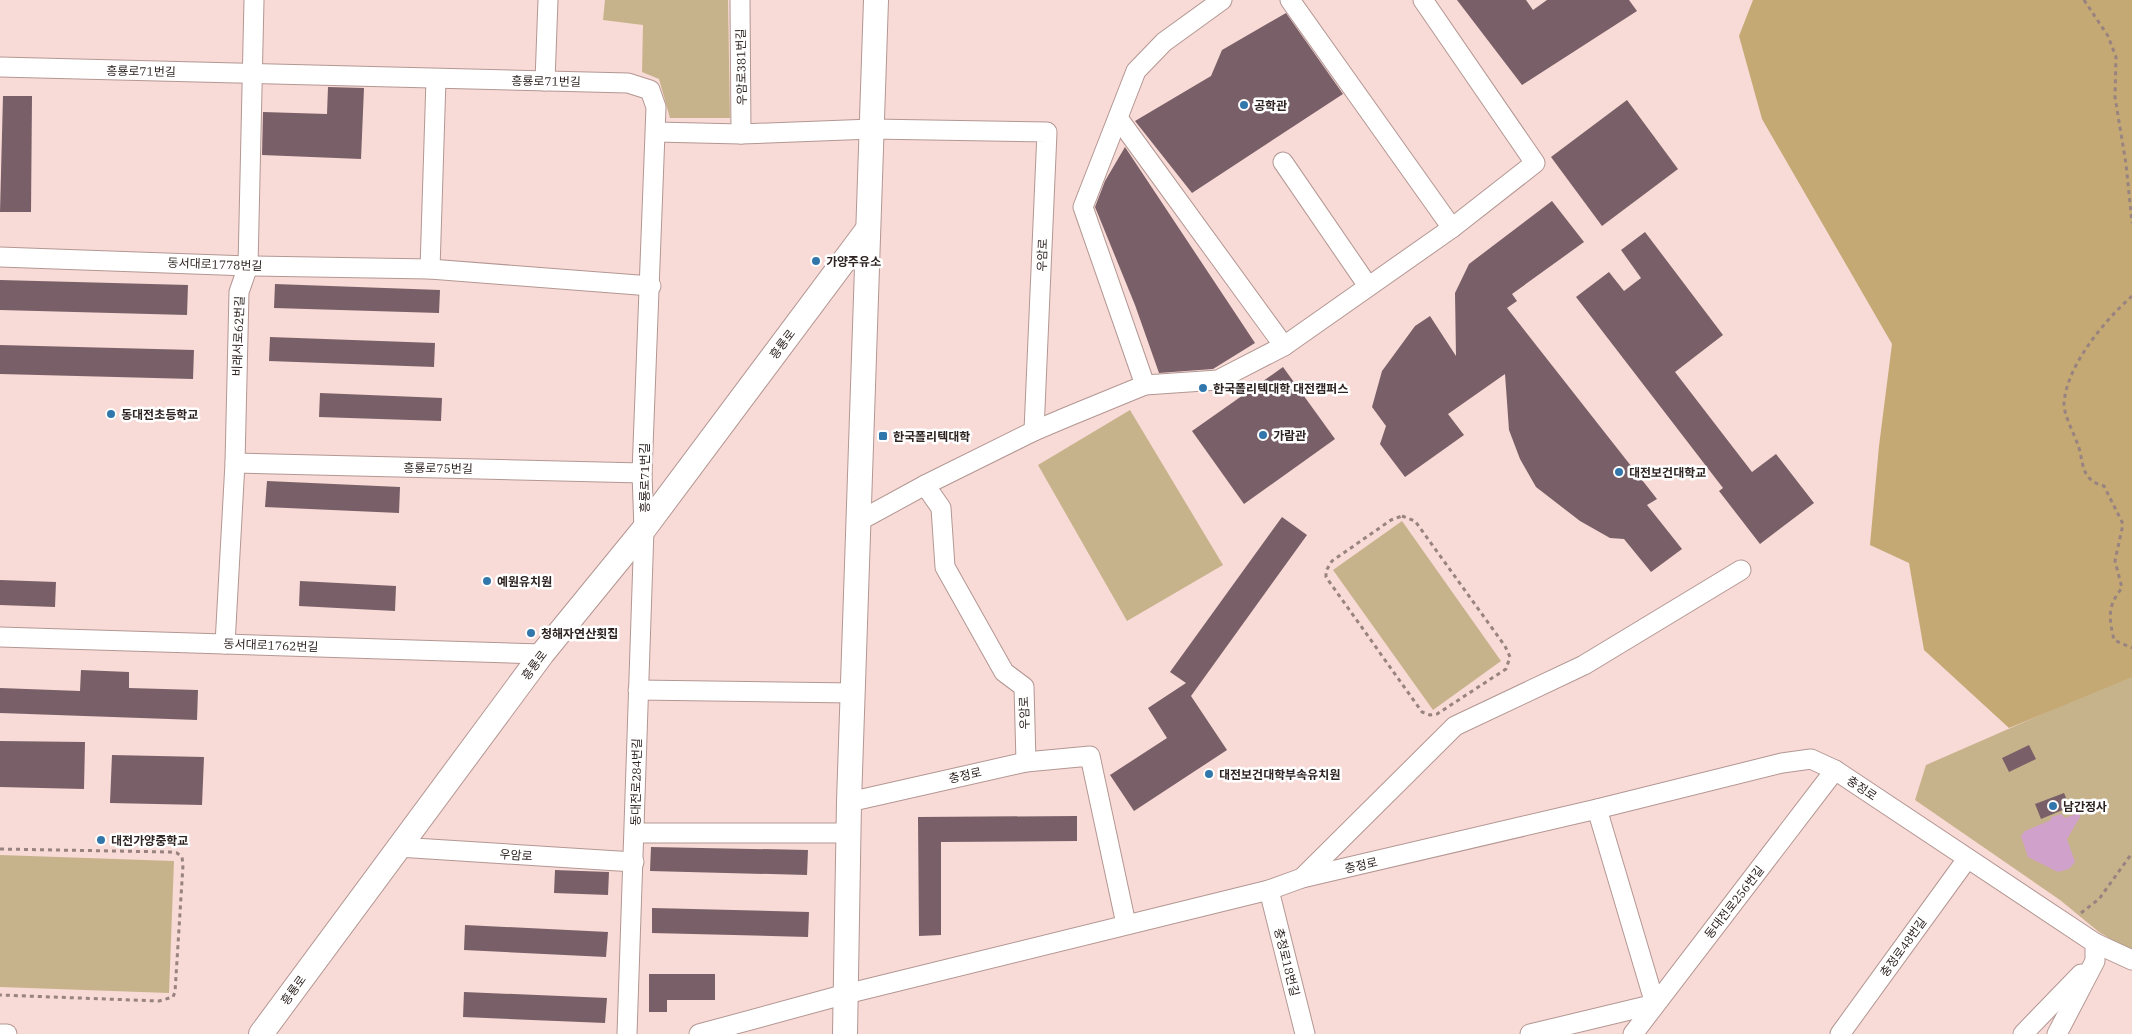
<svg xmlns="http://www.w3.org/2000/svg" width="2132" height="1034" font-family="'IBM Plex Serif','Noto Sans KR',serif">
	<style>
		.green { fill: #c7b38b }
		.forest { fill: #c4a974 }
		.water { fill: #d0a2cb }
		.building { fill: #796068 }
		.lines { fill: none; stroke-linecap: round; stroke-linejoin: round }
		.minor-casing { stroke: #b39793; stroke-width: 21 }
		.major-casing { stroke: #b39793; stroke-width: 26 }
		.path { stroke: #988380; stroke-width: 3; stroke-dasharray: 4 4; stroke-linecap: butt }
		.minor { stroke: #fff; stroke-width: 19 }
		.major { stroke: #fff; stroke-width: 24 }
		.poi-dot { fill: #3177ac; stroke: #fff; stroke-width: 2 }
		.labels { text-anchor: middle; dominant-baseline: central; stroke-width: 5; stroke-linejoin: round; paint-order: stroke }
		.street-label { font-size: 12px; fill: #2d2321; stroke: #fff }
		.poi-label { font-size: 12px; font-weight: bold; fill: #2d2321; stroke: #fff; text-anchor: start }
	</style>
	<rect width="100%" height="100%" fill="#f8dad6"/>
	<!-- green -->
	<g class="green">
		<polygon points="605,0 728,0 730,118 670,118 659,79 642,72 643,25 603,20"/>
		<polygon points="1130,410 1223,565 1127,621 1038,465"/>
		<polygon points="1402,521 1501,661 1433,710 1333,570"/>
		<polygon points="2129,676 2132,677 2132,952 2099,932 2060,900 1915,800 1926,765"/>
		<polygon points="0,855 174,861 169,993 0,987"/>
	</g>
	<!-- forest -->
	<polygon class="forest" points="1753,0 2132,0 2132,677 2009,728 1924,650 1909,563 1870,545 1879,446 1892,344 1762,119 1739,36"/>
	<!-- water -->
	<polygon class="water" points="2079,813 2080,817 2067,839 2075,862 2069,869 2058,872 2028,857 2021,836 2025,831 2051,820 2051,817 2061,814 2065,818"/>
	<!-- building -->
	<g class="building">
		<polygon points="1457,0 1526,0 1533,10 1547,0 1629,0 1637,11 1522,85"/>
		<polygon points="1286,13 1343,94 1192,193 1135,121 1211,76 1222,50"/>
		<polygon points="328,87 364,88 361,159 262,155 263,112 327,114"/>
		<polygon points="3,96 32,96 31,212 0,212"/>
		<polygon points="1627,100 1678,169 1602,226 1551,157"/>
		<polygon points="1125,147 1255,343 1213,369 1159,373 1135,305 1095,207 1105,181"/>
		<polygon points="1552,201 1584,242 1512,294 1517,301 1507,308 1657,499 1647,505 1682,549 1651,572 1624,539 1610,538 1580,521 1536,487 1520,459 1509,430 1505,374 1448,414 1464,435 1405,477 1380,444 1386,426 1372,407 1382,371 1415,326 1430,316 1456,356 1455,293 1469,264"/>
		<polygon points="1645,232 1723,335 1675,372 1752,472 1776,454 1814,503 1760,544 1719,491 1723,488 1576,297 1609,272 1624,291 1641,278 1621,250"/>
		<polygon points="0,280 188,285 187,315 0,310"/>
		<polygon points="275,284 440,290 439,313 274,308"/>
		<polygon points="270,337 435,343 434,367 269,361"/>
		<polygon points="0,345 194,350 193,379 0,374"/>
		<polygon points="1283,367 1335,439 1244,504 1192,431"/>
		<polygon points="320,393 442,398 441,421 319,417"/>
		<polygon points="267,481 400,487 399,513 265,507"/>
		<polygon points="1282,517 1307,535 1191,696 1227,750 1134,811 1110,775 1167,738 1148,708 1186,683 1170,672"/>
		<polygon points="0,580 56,582 55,607 0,605"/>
		<polygon points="300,581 396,586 395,611 299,606"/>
		<polygon points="81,670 129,672 129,688 198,690 197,720 0,713 0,688 80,691"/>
		<polygon points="0,741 85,742 84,789 0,787"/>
		<polygon points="2029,745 2036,759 2009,772 2002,758"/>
		<polygon points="112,755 204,757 202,805 110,803"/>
		<polygon points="2064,793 2070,807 2041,819 2035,804"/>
		<polygon points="1077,816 1077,841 941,842 941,935 919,936 918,817"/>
		<polygon points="651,847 808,850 807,875 650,871"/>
		<polygon points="555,870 609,872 608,895 554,893"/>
		<polygon points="652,908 809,912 808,937 652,933"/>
		<polygon points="465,925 608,932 606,957 464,950"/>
		<polygon points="649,974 715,974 715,1000 667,1000 667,1012 649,1012"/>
		<polygon points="464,992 607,998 605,1023 463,1017"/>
	</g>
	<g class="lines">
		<defs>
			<g id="minor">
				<polyline points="740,0 741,134"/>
				<polyline points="1290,0 1452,228"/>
				<polyline points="0,67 628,83 650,90 656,107 642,473 644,529 627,1034"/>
				<polyline points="545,81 548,0"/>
				<polyline points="1118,118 1284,346"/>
				<polyline points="656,132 741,134 872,129 1047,132 1034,431"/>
				<polyline points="1283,162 1368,286"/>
				<polyline points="0,257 248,266 430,269 651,286"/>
				<polyline points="430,269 436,79"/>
				<polyline points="1145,385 1083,207 1136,71 1164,42 1222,0"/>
				<polyline points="235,463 642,473"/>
				<polyline points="925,485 941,508 945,567 1004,672 1024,687 1026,762"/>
				<polyline points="859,521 925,485 1034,431 1067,417 1145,385 1218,380 1284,346 1452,228 1535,163 1423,0"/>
				<polyline points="0,637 542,654"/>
				<polyline points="225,644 235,463 239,292 248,266 254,0"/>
				<polyline points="638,690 853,693"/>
				<polyline points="849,802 1026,762 1090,756 1126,924"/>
				<polyline points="635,833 848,833"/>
				<polyline points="398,847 634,862"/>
				<polyline points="1302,878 1455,726 1584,665 1741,570"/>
				<polyline points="1269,890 1305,1034"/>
				<polyline points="2095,943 2132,960"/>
				<polyline points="0,1034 7,1034"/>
				<polyline points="699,1034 846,994 1269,890 1302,878 1597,809 1782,763 1811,759 1835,770 2095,943 2095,961 2057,1034"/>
				<polyline points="1530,1034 1655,1004 1597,809"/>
				<polyline points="1633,1034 1835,770"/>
				<polyline points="1840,1034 1967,859"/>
				<polyline points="2023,1034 2081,974"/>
			</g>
			<g id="major">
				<polyline points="261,1034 542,654 644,529 868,229"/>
				<polyline points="845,1034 849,802 876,0"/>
			</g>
		</defs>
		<!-- minor casing -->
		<use href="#minor" class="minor-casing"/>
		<!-- major casing -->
		<use href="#major" class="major-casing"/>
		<!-- path -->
		<g class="path">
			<polyline points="2084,0 2108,36 2116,57 2115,97 2126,164 2132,223"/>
			<path d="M2132,296C2105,320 2066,366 2064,404C2064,416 2075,435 2079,448C2084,467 2082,480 2104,486L2123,524L2115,561L2122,588C2107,606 2109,618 2114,640L2132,648"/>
			<polygon points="1402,516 1415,521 1505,646 1510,657 1506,669 1437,714 1430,715 1422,712 1326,577 1326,571 1332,561 1391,520"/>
			<polyline points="0,849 170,852 177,853 182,857 183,865 175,992 173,997 159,1001 0,995"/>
			<polyline points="2081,913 2099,899 2132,853"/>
		</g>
		<!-- minor -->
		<use href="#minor" class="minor"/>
		<!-- major -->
		<use href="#major" class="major"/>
	</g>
	<!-- markers -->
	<g class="poi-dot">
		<circle cx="1244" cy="105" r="5"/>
		<circle cx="816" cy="261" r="5"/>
		<circle cx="1203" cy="388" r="5"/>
		<circle cx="111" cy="414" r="5"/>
		<circle cx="1263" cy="435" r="5"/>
		<rect x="878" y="431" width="10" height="10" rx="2.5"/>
		<circle cx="1619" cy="472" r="5"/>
		<circle cx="487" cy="581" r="5"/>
		<circle cx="531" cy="633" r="5"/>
		<circle cx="1209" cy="774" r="5"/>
		<circle cx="2053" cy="806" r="5"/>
		<circle cx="101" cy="840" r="5"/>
	</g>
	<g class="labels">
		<!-- street labels -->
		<g class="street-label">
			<text transform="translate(741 67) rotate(-91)">우암로381번길</text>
			<text transform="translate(141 71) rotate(1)">흥룡로71번길</text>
			<text transform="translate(546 81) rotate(1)">흥룡로71번길</text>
			<text transform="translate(1042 255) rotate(-88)">우암로</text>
			<text transform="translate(215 264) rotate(2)">동서대로1778번길</text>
			<text transform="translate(238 336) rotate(-88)">비래서로62번길</text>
			<text transform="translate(782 344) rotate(-53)">흥룡로</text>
			<text transform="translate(438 468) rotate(1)">흥룡로75번길</text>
			<text transform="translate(644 478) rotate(-90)">흥룡로71번길</text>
			<text transform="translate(271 645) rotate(2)">동서대로1762번길</text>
			<text transform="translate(534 665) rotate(-53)">흥룡로</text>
			<text transform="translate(1024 713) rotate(-92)">우암로</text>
			<text transform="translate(965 775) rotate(-13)">충정로</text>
			<text transform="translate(636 782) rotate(-89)">동대전로284번길</text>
			<text transform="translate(1862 788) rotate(34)">충정로</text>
			<text transform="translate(516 855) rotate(4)">우암로</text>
			<text transform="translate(1361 865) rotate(-13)">충정로</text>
			<text transform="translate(1734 902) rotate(-52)">동대전로256번길</text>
			<text transform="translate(1903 947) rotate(-54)">충정로48번길</text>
			<text transform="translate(1287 962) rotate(76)">충정로18번길</text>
			<text transform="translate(293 990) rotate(-54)">흥룡로</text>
		</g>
		<!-- poi labels -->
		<g class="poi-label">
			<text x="1254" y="105">공학관</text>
			<text x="826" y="261">가양주유소</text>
			<text x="1213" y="388">한국폴리텍대학 대전캠퍼스</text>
			<text x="121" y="414">동대전초등학교</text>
			<text x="1273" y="435">가람관</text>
			<text x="893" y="436">한국폴리텍대학</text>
			<text x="1629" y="472">대전보건대학교</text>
			<text x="497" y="581">예원유치원</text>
			<text x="541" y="633">청해자연산횟집</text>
			<text x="1219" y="774">대전보건대학부속유치원</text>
			<text x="2063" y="806">남간정사</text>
			<text x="111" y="840">대전가양중학교</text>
		</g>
	</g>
</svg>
